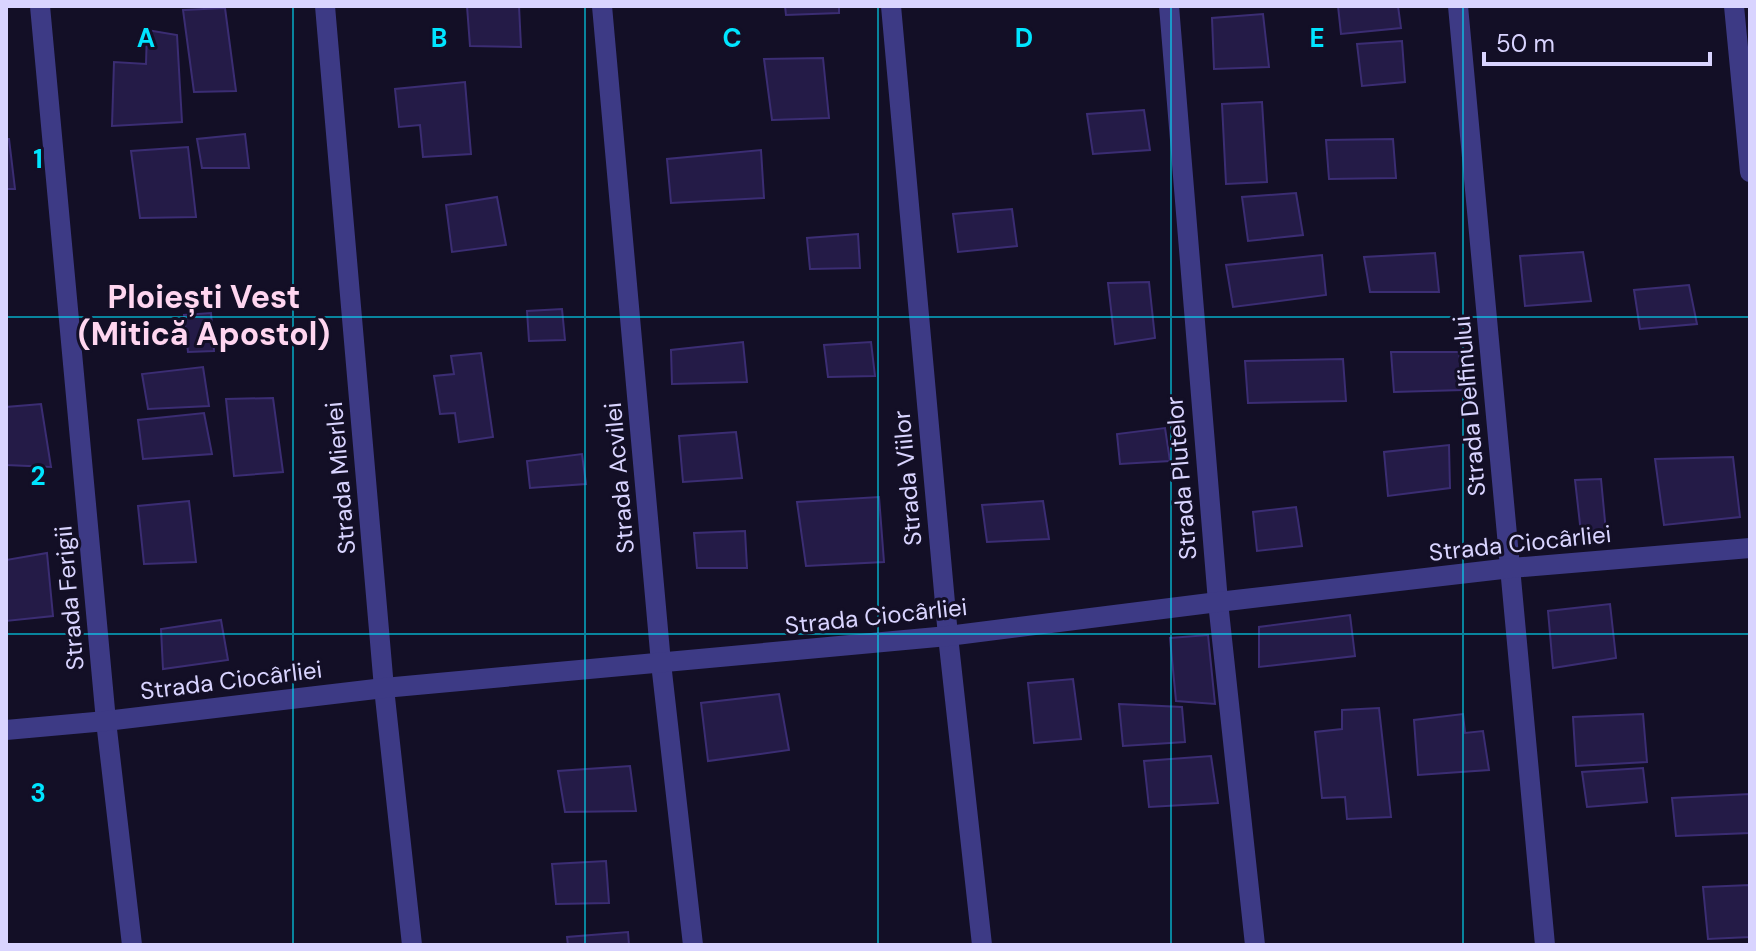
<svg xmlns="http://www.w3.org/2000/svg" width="1756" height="951" font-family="'DM Sans',sans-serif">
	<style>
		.building { fill: #241b47; stroke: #3b2d73; stroke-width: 2 }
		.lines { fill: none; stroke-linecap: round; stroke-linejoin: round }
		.minor { stroke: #3d3a85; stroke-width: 20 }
		.grid { fill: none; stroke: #00e5ff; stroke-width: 2; stroke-opacity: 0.55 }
		.labels { text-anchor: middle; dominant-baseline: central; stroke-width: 6; stroke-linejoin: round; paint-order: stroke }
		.street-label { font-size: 24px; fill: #d9d4ff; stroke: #130f26 }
		.district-label { font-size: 32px; font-weight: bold; fill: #ffd6f0; stroke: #130f26 }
		.grid-label { font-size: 26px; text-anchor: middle; font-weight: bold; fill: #00e5ff; stroke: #130f26; stroke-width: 6; stroke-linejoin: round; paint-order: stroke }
	</style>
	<rect width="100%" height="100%" fill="#130f26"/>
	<!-- building -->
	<g class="building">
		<polygon points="467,6 519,6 521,47 470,46"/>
		<polygon points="785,6 839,6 839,13 786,15"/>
		<polygon points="1338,6 1398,6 1401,28 1341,34"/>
		<polygon points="225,8 236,91 194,92 183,10"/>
		<polygon points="1263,14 1269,67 1214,69 1212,18"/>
		<polygon points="147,30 177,35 182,122 112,126 114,62 146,64"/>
		<polygon points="1402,41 1405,82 1362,86 1357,44"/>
		<polygon points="823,58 829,118 772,120 764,59"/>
		<polygon points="465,82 471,154 423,157 420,125 399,127 395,89"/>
		<polygon points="1262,102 1267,182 1226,184 1222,104"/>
		<polygon points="1144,110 1150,150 1093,154 1087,114"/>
		<polygon points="245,134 249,168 202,168 197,139"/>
		<polygon points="6,139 9,139 15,189 6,189"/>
		<polygon points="1393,139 1396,178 1329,179 1326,140"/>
		<polygon points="188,147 196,217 140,218 131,151"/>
		<polygon points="761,150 764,198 671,203 667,159"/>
		<polygon points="1296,193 1303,235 1248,241 1242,197"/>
		<polygon points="497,197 506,245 452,252 446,205"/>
		<polygon points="1012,209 1017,246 958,252 953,214"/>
		<polygon points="858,234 860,268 810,269 807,238"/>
		<polygon points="1583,252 1591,301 1525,306 1520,256"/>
		<polygon points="1435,253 1439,292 1370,292 1364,257"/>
		<polygon points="1322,255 1326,295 1233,307 1226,265"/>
		<polygon points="1149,282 1155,338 1115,344 1108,283"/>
		<polygon points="1689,285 1697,324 1640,329 1634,290"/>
		<polygon points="562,309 565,340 529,341 527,311"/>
		<polygon points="211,313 214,351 188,352 184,315"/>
		<polygon points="743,342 747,382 672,384 671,350"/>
		<polygon points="871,342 875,376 828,377 824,345"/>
		<polygon points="1391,352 1459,352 1463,390 1394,392"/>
		<polygon points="481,353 493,437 459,442 455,413 440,414 434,376 454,374 451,356"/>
		<polygon points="1343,359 1346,401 1248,403 1245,361"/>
		<polygon points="203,367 209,406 148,409 142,374"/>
		<polygon points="273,398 283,472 234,476 226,399"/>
		<polygon points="41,404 51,467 6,465 6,407"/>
		<polygon points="204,413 212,454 143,459 138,420"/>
		<polygon points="1165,428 1170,461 1120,464 1117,434"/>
		<polygon points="736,432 742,478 683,482 679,436"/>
		<polygon points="1449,445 1450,488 1388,496 1384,452"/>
		<polygon points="582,454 586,484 530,488 527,461"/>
		<polygon points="1733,457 1740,517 1664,525 1655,459"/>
		<polygon points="1601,479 1606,532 1581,533 1575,480"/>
		<polygon points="879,497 884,562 806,566 797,502"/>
		<polygon points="189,501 196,562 144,564 138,506"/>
		<polygon points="1043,501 1049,539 987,542 982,505"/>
		<polygon points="1296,507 1302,546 1257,551 1253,512"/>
		<polygon points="745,531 747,568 697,568 694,533"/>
		<polygon points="47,553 53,616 6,621 6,560"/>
		<polygon points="1610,604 1616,658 1553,668 1548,611"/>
		<polygon points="1350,615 1355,656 1259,667 1259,627"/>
		<polygon points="221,620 228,660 163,669 161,629"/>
		<polygon points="1208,635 1215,704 1176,701 1170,638"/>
		<polygon points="1073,679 1081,739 1034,743 1028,683"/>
		<polygon points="779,694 789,750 708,761 701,703"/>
		<polygon points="1119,704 1182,707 1185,742 1123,746"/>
		<polygon points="1379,708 1391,817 1347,819 1345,797 1322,798 1315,732 1342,729 1342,710"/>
		<polygon points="1463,714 1465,733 1483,731 1489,770 1418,775 1414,720"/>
		<polygon points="1643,714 1647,762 1576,766 1573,717"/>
		<polygon points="1211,756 1218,803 1149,807 1144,761"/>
		<polygon points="630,766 636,811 565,812 558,771"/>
		<polygon points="1643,768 1647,802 1587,807 1582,772"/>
		<polygon points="1750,794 1750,833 1676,836 1672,798"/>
		<polygon points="606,861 609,903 556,904 552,864"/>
		<polygon points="1750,885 1750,937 1708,939 1703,887"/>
		<polygon points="628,932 629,945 568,945 567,937"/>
	</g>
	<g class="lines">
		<!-- minor -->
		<g class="minor">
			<polyline points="40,6 106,721 132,945"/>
			<polyline points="325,6 384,688 412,945"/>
			<polyline points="602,6 661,663 693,945"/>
			<polyline points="891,6 948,636 982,945"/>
			<polyline points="1169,6 1218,602 1255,945"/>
			<polyline points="1458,6 1545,945"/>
			<polyline points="1734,6 1750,172"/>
			<polyline points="6,730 106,721 384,688 948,636 1218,602 1511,568 1750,548"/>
		</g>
	</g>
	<!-- grid -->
	<path class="grid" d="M293,6V945M585,6V945M878,6V945M1171,6V945M1463,6V945M6,317H1750M6,634H1750"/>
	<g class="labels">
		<!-- street labels -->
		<g class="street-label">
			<text transform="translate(1469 406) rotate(-95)">Strada Delfinului</text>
			<text transform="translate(340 478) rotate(-95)">Strada Mierlei</text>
			<text transform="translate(619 478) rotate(-95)">Strada Acvilei</text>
			<text transform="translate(907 478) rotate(-95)">Strada Viilor</text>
			<text transform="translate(1181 478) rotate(-95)">Strada Plutelor</text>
			<text transform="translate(1520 543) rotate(-6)">Strada Ciocârliei</text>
			<text transform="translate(69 598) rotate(-95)">Strada Ferigii</text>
			<text transform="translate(876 616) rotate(-6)">Strada Ciocârliei</text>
			<text transform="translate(231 680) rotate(-7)">Strada Ciocârliei</text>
		</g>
		<!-- district labels -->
		<g class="district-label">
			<text x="204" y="297">Ploiești Vest<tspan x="204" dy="37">(Mitică Apostol)</tspan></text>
		</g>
	</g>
	<g class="grid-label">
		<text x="146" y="47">A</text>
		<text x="439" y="47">B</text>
		<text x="732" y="47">C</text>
		<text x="1024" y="47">D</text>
		<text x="1317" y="47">E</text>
		<text x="38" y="168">1</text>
		<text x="38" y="485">2</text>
		<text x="38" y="802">3</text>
	</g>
	<!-- border -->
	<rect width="1756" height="951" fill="none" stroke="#d9d4ff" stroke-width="16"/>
	<!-- scale -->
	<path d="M1484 52v12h226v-12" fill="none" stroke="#d9d4ff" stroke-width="4"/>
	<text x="1496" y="52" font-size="24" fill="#d9d4ff" stroke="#130f26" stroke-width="6" paint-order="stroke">50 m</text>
</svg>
